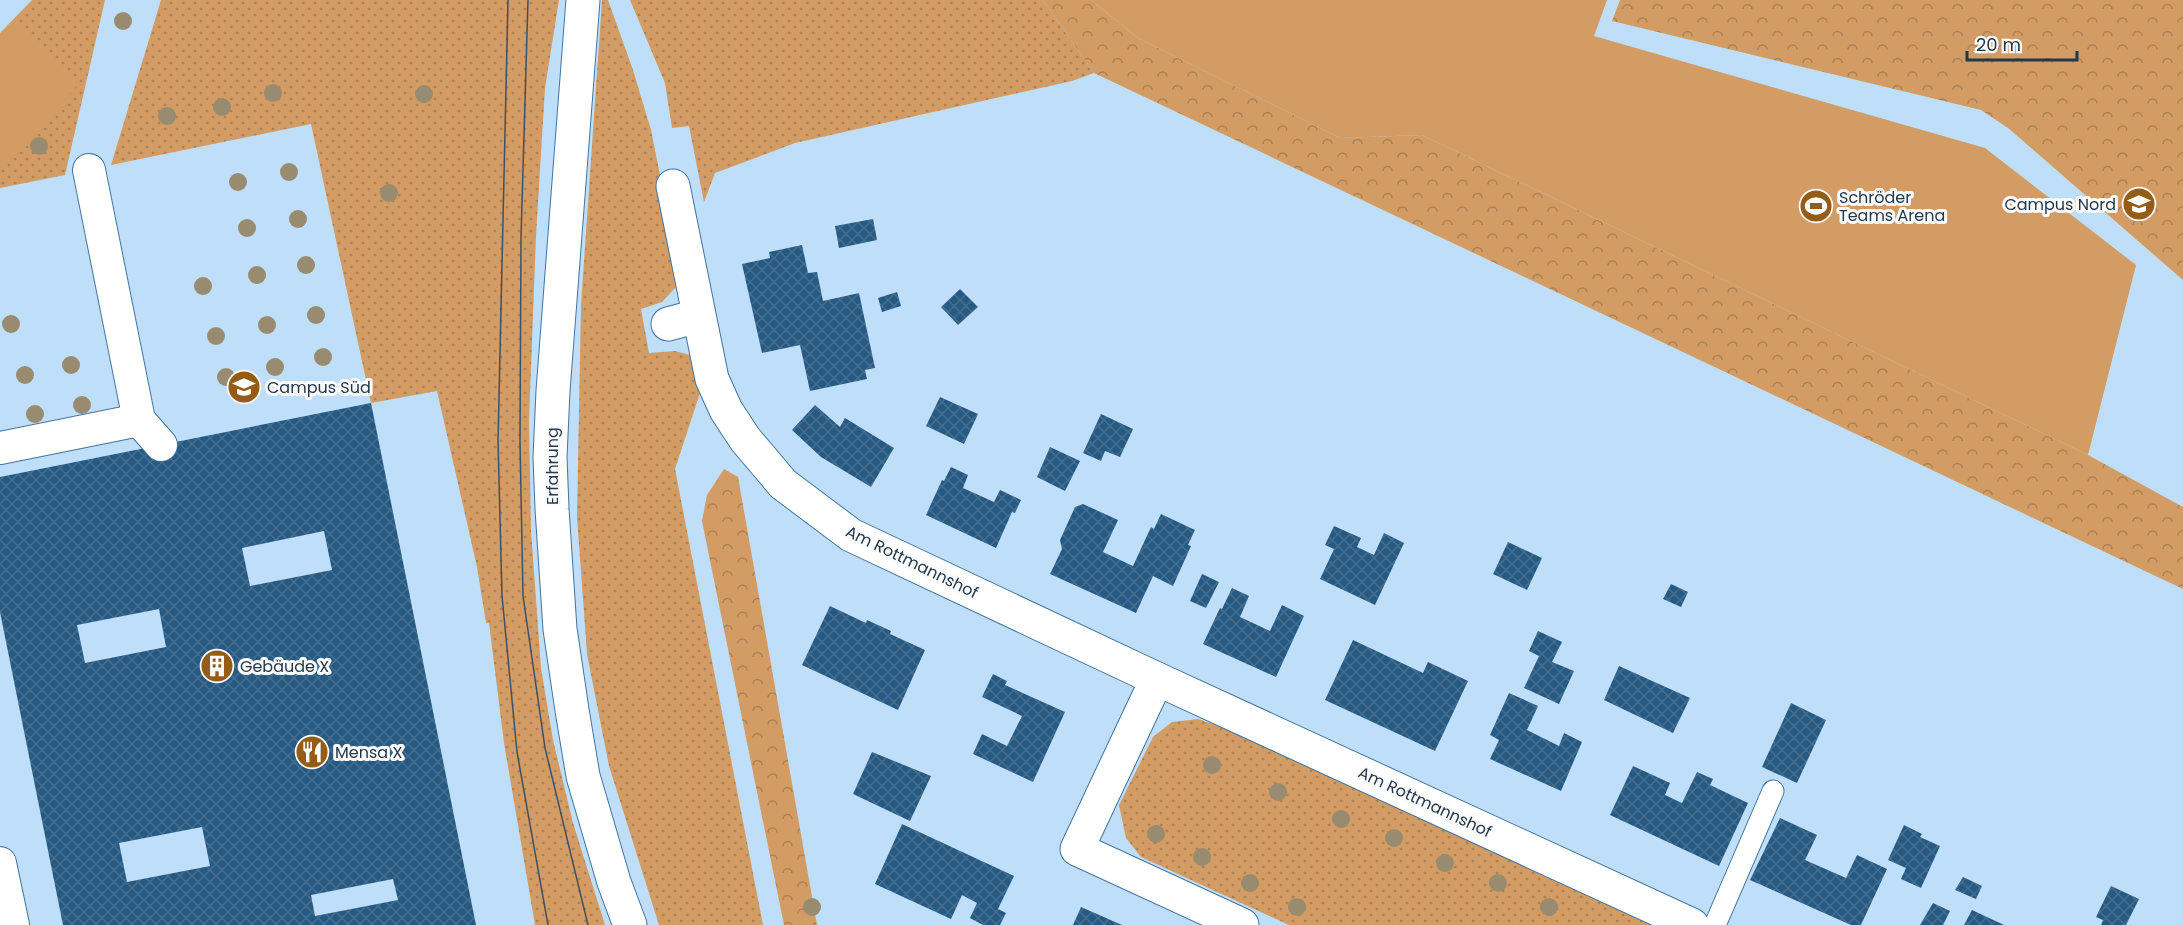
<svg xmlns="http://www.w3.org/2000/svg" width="2183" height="925" font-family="Poppins,sans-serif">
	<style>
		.grass { fill: url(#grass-dots) }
		.forest { fill: url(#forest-crowns) }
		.pitch { fill: #d39c64 }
		.building { fill: url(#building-cross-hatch); fill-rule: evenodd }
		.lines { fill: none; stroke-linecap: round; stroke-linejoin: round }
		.service-casing { stroke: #42749e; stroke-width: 23 }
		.pedestrian-casing { stroke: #42749e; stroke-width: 34 }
		.minor-casing { stroke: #42749e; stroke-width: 35 }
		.service { stroke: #fff; stroke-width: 21 }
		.pedestrian { stroke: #fff; stroke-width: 32 }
		.minor { stroke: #fff; stroke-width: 33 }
		.tram { stroke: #3b5266; stroke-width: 1.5 }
		.tree { fill: #998b70 }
		.labels { text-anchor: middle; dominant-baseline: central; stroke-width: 6; stroke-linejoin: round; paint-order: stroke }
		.poi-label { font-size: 16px; fill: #23384b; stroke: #fbfbfb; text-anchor: start }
		.street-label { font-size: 16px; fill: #23384b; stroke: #fbfbfb }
	</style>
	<defs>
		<pattern id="grass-dots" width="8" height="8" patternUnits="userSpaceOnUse" patternTransform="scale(1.5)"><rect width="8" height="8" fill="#d39c64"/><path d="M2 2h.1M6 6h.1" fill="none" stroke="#ab8054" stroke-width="1.8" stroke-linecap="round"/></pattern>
		<pattern id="forest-crowns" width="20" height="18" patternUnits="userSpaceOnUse" patternTransform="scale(1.5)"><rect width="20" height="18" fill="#d39c64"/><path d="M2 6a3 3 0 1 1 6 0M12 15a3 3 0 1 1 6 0" fill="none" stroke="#ab8054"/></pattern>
		<pattern id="building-cross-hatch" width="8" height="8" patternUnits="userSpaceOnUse" patternTransform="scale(1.5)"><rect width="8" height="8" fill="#275a82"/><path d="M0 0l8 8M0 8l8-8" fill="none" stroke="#456f90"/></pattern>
	</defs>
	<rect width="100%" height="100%" fill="#bfdefa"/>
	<!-- grass -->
	<g class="grass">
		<polygon points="32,0 105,0 65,175 0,188 0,33"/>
		<polygon points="161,0 559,0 545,88 536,236 529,421 531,531 541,668 553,740 573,823 605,925 535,925 504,743 489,623 486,623 477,567 437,391 371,403 311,124 111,165"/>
		<polygon points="602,0 608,0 633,70 651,130 678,265 677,286 662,302 641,309 649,353 675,351 690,355 700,371 700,393 675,469 763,925 659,925 609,766 587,654 577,517 581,305"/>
		<polygon points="630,0 1043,0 1094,73 1072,81 795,143 715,173 704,202 689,126 672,128 665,83"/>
		<polygon points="1198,719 1236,732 1652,925 1289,925 1141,857 1126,838 1119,805 1153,737 1172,722"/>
	</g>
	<!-- forest -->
	<g class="forest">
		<polygon points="1043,0 1091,0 1138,38 1340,138 1422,135 2088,455 2183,507 2183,589 1094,73"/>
		<polygon points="1620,0 2183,0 2183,280 2008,128 1981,110 1612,21"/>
		<polygon points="724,469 738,477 817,925 784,925 702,521 707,495"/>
	</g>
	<!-- pitch -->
	<g class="pitch">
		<polygon points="1091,0 1607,0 1594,36 1985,148 2136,265 2088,455 1422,135 1340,138 1138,38"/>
		<polygon points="16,23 79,84 0,167 0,39"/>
	</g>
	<!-- building -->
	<g class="building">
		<polygon points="873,219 877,240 839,248 835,226"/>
		<polygon points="802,245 808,273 817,272 823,301 859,293 875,368 865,370 867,379 810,391 800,345 762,353 742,264 770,258 769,252"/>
		<polygon points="960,289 978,307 958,325 941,307"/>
		<polygon points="897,292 901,306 882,312 878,298"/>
		<polygon points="940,397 978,414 964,444 926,426"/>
		<path d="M371,403L476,925H63L0,612V477ZM324,531L332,570L250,586L242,548ZM159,609L166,647L85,663L77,625ZM202,827L210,866L127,882L119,843ZM393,879L398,900L315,916L311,895Z"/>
		<polygon points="815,405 840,427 845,418 894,448 871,487 821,457 792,430"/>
		<polygon points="1101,414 1133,429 1120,457 1105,451 1101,461 1083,453"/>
		<polygon points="1050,447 1080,461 1065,491 1037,477"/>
		<polygon points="951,467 968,475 963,488 994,502 1000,490 1021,500 1015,513 1012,512 996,548 926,515 942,480 944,481"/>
		<polygon points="1083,504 1118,520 1103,552 1133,566 1151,527 1154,529 1161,514 1195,530 1188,545 1191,546 1173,586 1153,576 1136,613 1050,574 1062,549 1060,540 1075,507"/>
		<polygon points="1334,526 1361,538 1357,547 1374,555 1384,533 1404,543 1375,605 1320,579 1334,549 1325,545"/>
		<polygon points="1508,542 1542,558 1527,590 1493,574"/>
		<polygon points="1202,574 1219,582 1206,608 1190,601"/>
		<polygon points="1671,584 1688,592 1681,607 1663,599"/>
		<polygon points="1232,588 1249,596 1240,617 1270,631 1282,605 1304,616 1276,677 1203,644 1220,608 1222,609"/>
		<polygon points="830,606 866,623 867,620 891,631 890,634 925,650 898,710 802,665"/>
		<polygon points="1538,631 1562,642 1552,662 1574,671 1559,704 1524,688 1539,656 1529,651"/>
		<polygon points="1353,640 1423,673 1428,662 1468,681 1435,751 1325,700"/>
		<polygon points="1619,666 1690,698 1673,733 1604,700"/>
		<polygon points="993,674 1007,681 1005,685 1065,712 1033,782 973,754 982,734 1007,746 1022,716 982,697"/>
		<polygon points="1509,693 1538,706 1527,730 1559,746 1564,733 1582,742 1561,791 1490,759 1499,740 1490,735"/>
		<polygon points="1791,703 1826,720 1797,783 1762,767"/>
		<polygon points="872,752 931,776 910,821 853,794"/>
		<polygon points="1633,766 1670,783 1665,795 1682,803 1697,772 1713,779 1710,785 1748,803 1719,866 1610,815"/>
		<polygon points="1780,818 1817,835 1805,860 1846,878 1857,855 1887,869 1861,925 1851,925 1750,880"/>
		<polygon points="902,824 1014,876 998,909 1006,913 1000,925 983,925 970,918 977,903 962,895 951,919 875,884"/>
		<polygon points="1904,825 1922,834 1920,837 1940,846 1921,888 1901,879 1906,868 1888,860"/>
		<polygon points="1963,877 1982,886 1976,899 1955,890"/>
		<polygon points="2111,886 2139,899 2126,925 2101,925 2103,920 2096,917"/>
		<polygon points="1933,903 1950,911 1943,925 1920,925"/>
		<polygon points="1081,907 1122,925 1073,925"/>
		<polygon points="1972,910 2004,925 1964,925"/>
	</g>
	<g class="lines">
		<defs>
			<polyline id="service" points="1715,925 1773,791"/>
			<g id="pedestrian">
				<polyline points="89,170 139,420 161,445"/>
				<polyline points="0,448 139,420"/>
				<polyline points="0,863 13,925"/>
			</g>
			<g id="minor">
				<polyline points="583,0 553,391 550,457 552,509 560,629 572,710 583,776 614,882 630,925"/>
				<polyline points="673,186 712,379 726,410 745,439 783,484 851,535 1157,679 1692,925"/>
				<polyline points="668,324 698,316"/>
				<polyline points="1157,679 1077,849 1242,925"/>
			</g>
		</defs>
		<!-- service casing -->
		<use href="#service" class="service-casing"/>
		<!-- pedestrian casing -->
		<use href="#pedestrian" class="pedestrian-casing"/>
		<!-- minor casing -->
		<use href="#minor" class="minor-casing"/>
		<!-- service -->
		<use href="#service" class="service"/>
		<!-- pedestrian -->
		<use href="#pedestrian" class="pedestrian"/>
		<!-- minor -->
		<use href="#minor" class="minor"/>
		<!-- tram -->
		<g class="tram">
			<polyline points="508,0 498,441 502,596 517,752 548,925"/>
			<polyline points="528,0 521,237 520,442 523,596 545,748 588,925"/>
		</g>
	</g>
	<!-- trees -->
	<g class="tree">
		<circle cx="123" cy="21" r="9"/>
		<circle cx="273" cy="93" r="9"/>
		<circle cx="424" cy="94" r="9"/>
		<circle cx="222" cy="107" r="9"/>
		<circle cx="167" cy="116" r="9"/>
		<circle cx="39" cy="146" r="9"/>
		<circle cx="289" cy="172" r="9"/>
		<circle cx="238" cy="182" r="9"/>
		<circle cx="389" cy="193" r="9"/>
		<circle cx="298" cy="219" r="9"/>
		<circle cx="247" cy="228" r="9"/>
		<circle cx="306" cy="265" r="9"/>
		<circle cx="257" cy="275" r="9"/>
		<circle cx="203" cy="286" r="9"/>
		<circle cx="316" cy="315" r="9"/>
		<circle cx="11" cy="324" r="9"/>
		<circle cx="267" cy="325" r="9"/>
		<circle cx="216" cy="336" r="9"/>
		<circle cx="323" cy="357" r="9"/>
		<circle cx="71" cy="365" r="9"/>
		<circle cx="275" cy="367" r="9"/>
		<circle cx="25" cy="375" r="9"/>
		<circle cx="226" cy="377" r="9"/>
		<circle cx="82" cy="405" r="9"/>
		<circle cx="35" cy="414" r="9"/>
		<circle cx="1212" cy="765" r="9"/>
		<circle cx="1278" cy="792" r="9"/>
		<circle cx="1341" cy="819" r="9"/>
		<circle cx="1156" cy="834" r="9"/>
		<circle cx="1394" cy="838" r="9"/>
		<circle cx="1202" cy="857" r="9"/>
		<circle cx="1445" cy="863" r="9"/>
		<circle cx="1250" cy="883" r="9"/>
		<circle cx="1498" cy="883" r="9"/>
		<circle cx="812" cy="907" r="9"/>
		<circle cx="1297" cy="907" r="9"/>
		<circle cx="1549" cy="907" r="9"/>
	</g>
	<!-- icons -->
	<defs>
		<symbol id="university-disc" viewBox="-11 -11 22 22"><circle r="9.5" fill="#945c16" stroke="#fbfbfb"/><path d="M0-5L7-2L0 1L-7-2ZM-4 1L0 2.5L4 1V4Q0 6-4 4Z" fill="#fff"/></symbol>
		<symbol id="stadium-disc" viewBox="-11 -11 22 22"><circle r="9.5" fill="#945c16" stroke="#fbfbfb"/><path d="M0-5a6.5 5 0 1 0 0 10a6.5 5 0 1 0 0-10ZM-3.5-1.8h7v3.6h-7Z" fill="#fff"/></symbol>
		<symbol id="building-disc" viewBox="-11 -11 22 22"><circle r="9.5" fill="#945c16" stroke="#fbfbfb"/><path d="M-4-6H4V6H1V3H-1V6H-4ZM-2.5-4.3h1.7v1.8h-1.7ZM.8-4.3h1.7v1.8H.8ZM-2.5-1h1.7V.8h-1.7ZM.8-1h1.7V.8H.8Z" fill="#fff"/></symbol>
		<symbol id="restaurant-disc" viewBox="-11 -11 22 22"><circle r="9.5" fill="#945c16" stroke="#fbfbfb"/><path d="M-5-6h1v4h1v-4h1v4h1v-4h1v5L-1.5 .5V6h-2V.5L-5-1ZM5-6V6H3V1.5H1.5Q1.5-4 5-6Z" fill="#fff"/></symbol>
	</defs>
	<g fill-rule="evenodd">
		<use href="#university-disc" x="2120" y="185" width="38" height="38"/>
		<use href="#stadium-disc" x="1797" y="187" width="38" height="38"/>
		<use href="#university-disc" x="225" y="368" width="38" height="38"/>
		<use href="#building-disc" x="198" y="647" width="38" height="38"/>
		<use href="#restaurant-disc" x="293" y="733" width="38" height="38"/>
	</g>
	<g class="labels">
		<!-- poi labels -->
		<g class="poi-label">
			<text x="1839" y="197">Schröder<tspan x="1839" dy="18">Teams Arena</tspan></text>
			<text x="2116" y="204" text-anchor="end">Campus Nord</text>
			<text x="267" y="387">Campus Süd</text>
			<text x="240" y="666">Gebäude X</text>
			<text x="335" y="752">Mensa X</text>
		</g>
		<!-- street labels -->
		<g class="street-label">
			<text transform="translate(552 466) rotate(-90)">Erfahrung</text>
			<text transform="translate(912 562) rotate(26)">Am Rottmannshof</text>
			<text transform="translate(1425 802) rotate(25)">Am Rottmannshof</text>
		</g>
	</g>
	<!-- scale -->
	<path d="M1967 51v9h110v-9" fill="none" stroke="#23384b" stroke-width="3"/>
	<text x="1976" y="51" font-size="18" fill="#23384b" stroke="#fbfbfb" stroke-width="4.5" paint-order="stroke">20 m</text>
</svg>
